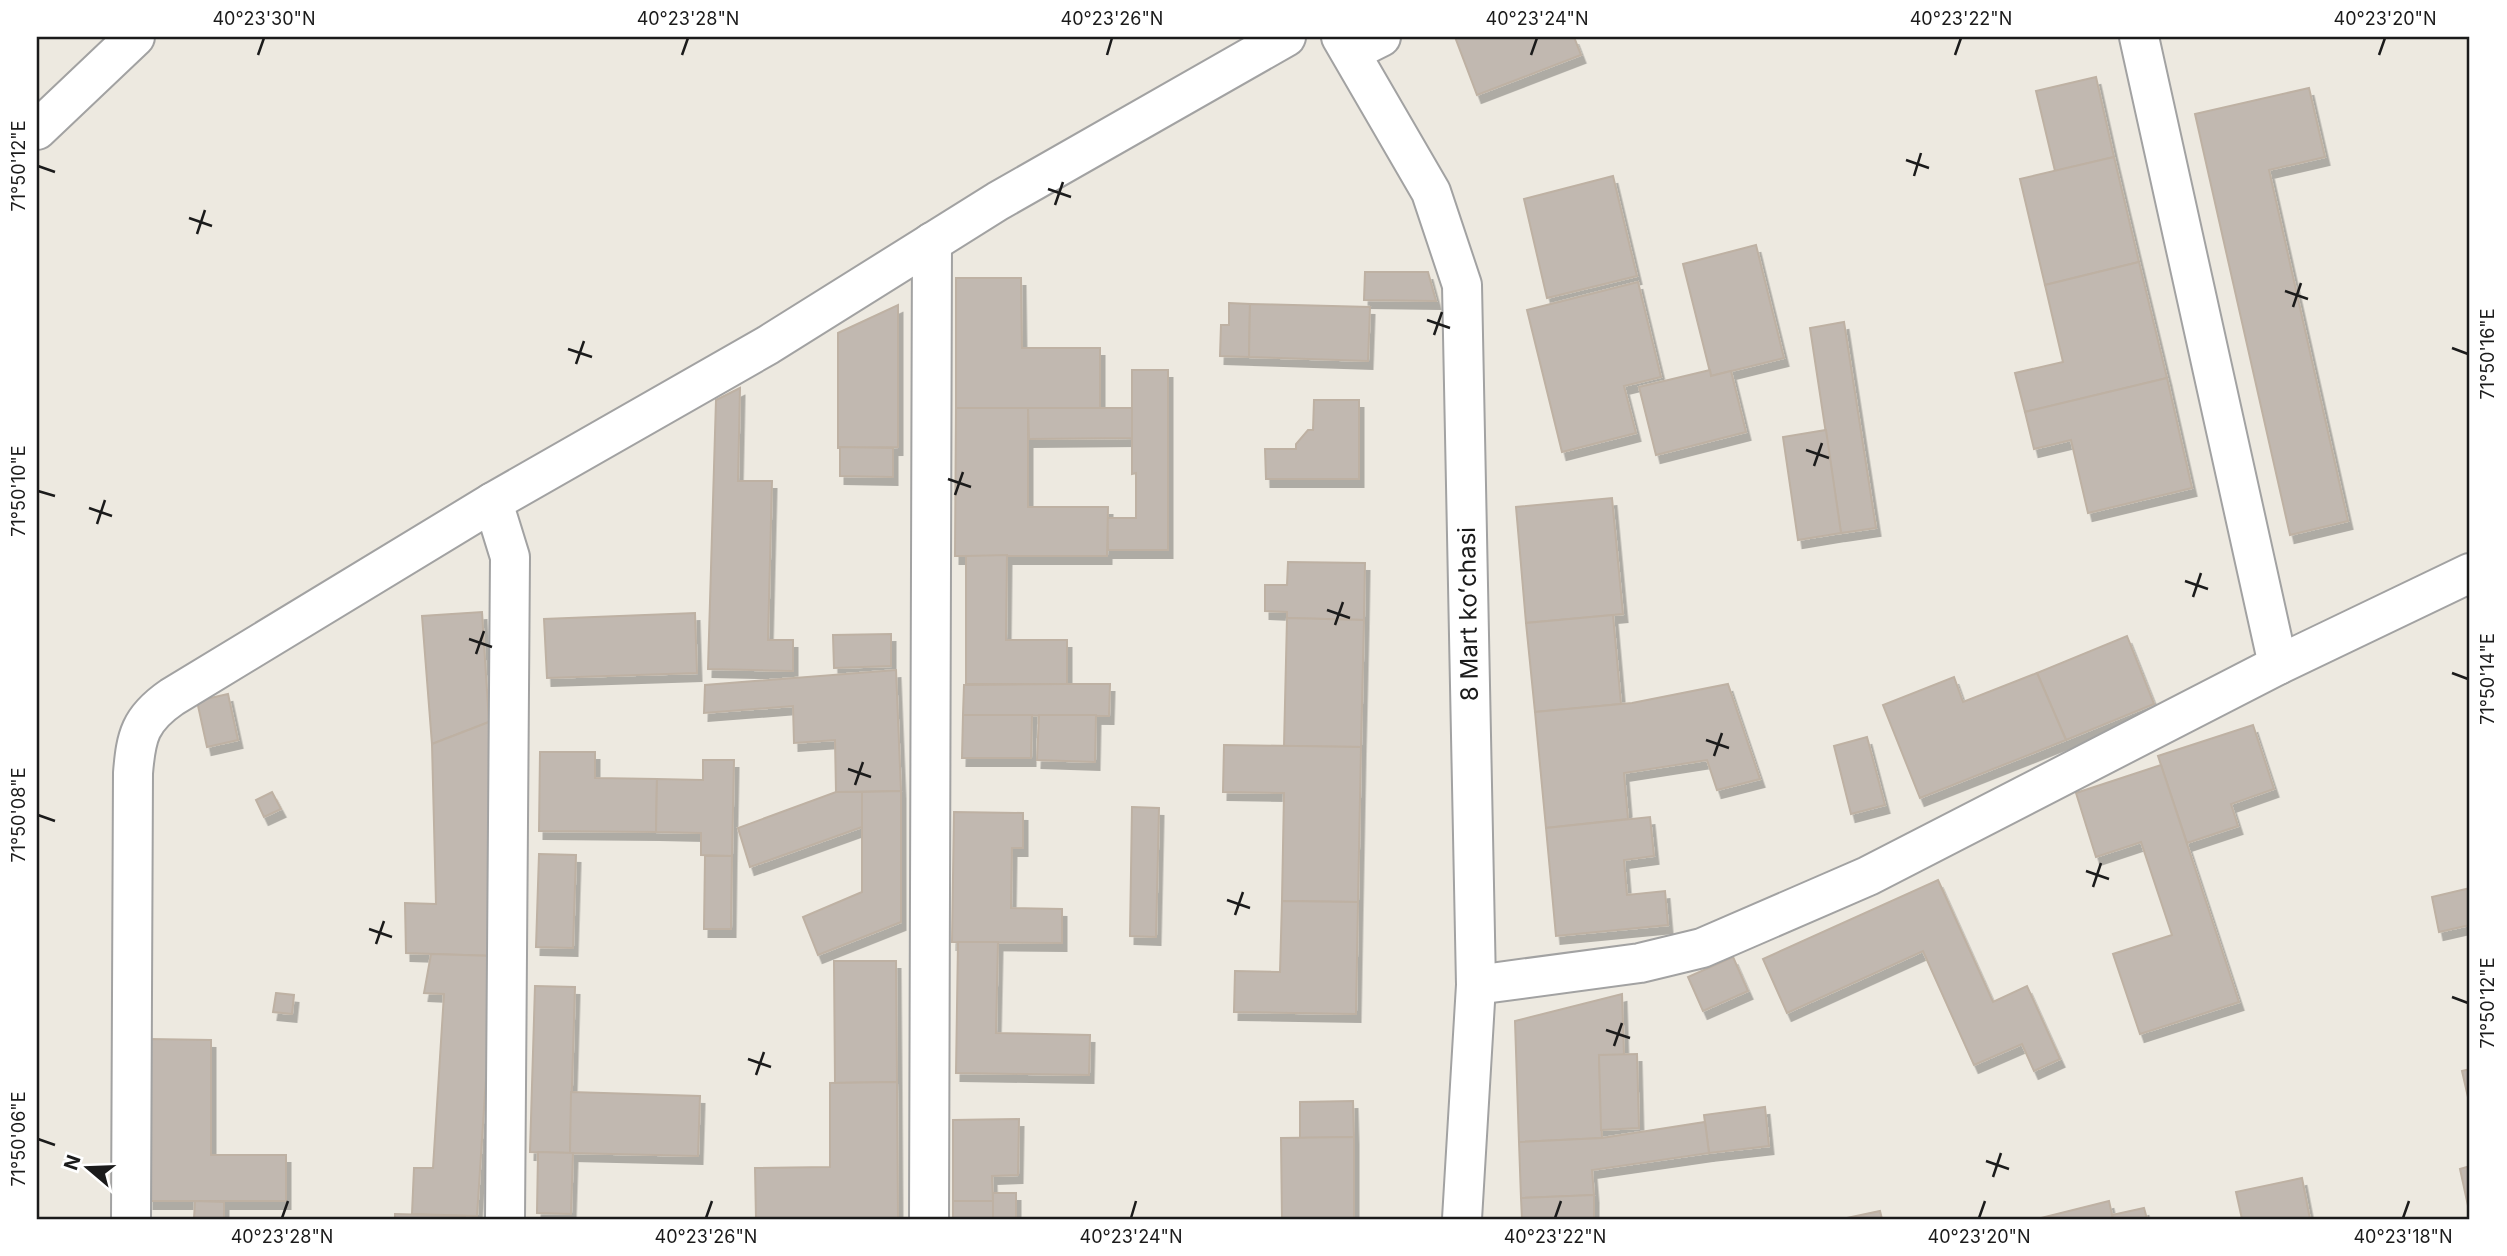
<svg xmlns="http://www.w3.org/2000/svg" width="2507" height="1256" font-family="Inter,sans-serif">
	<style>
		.building { fill: #c1b8b0; stroke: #beb1a3; stroke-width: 2; filter: url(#shadow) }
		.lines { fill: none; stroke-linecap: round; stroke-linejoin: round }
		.minor-casing { stroke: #a2a2a2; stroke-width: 42 }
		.minor { stroke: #fff; stroke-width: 38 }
		.ticks { fill: none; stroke: #1b1b1b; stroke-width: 2.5 }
		.labels { text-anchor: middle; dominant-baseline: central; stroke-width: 5; stroke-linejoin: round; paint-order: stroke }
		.street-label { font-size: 24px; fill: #1b1b1b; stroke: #fff }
		.neatline { fill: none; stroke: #1b1b1b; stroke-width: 2.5 }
		.ticks-label { font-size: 18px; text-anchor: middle; fill: #1b1b1b }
	</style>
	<defs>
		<filter id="shadow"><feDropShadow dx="4.5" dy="8" stdDeviation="0" flood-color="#0004"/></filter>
	</defs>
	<rect width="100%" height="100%" fill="#ede9e0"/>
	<!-- building -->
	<g class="building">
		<polygon points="1455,37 1574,37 1581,55 1477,95"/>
		<polygon points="2096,77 2114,157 2055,171 2036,91"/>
		<polygon points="2309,88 2325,157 2269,170 2348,521 2290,535 2195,114"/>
		<polygon points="2114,157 2139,262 2045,285 2020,179"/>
		<polygon points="1613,176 1637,276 1547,298 1524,199"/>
		<polygon points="1756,245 1784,358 1711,376 1683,264"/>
		<polygon points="2139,262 2167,378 2025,412 2015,373 2063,362 2045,285"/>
		<polygon points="1365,272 1428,272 1436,301 1364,300"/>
		<polygon points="956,278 1021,278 1022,348 1100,348 1100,408 956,408"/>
		<polygon points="1638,282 1661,377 1624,386 1636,433 1562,452 1527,310"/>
		<polygon points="1229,303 1250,304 1249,357 1220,356 1221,325 1229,325"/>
		<polygon points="1250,304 1370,307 1368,361 1249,357"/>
		<polygon points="898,305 898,447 838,448 838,333"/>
		<polygon points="1844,322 1876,528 1841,533 1810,328"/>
		<polygon points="1132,370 1168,370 1168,550 1108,550 1107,518 1136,518 1136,473 1132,474"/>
		<polygon points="1710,370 1711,376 1731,371 1746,432 1656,455 1639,387"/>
		<polygon points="2167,378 2192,488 2088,513 2071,440 2034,449 2025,412"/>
		<polygon points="740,388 738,481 772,481 768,640 793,640 793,671 708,669 716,400"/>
		<polygon points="1314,400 1359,400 1359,479 1266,479 1265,449 1296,449 1296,444 1308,430 1313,430"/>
		<polygon points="956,408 1028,408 1028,507 1108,507 1107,556 955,556"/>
		<polygon points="1028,408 1132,408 1132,438 1029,439"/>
		<polygon points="1826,430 1841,533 1798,540 1783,437"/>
		<polygon points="840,447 893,448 893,477 840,476"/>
		<polygon points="1612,498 1623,614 1526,623 1516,507"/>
		<polygon points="1007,555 1006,640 1067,640 1067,684 966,684 966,556"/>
		<polygon points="1288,562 1365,563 1364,620 1287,618 1287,612 1265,611 1265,585 1287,585"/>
		<polygon points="482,612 489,722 432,744 422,616"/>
		<polygon points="695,613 697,673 547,678 544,619"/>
		<polygon points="1613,615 1621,704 1535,712 1526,623"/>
		<polygon points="1287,618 1364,620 1361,747 1284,746"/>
		<polygon points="891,634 891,666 834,668 833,635"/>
		<polygon points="2127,636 2154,704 2066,740 2037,673"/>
		<polygon points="896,670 901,791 836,792 835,740 794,743 793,706 704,713 705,685"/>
		<polygon points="2037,673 2066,740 1920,798 1883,705 1954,677 1963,702"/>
		<polygon points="1067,684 1110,684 1109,716 963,715 964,685"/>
		<polygon points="1728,684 1760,779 1717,790 1707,760 1624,773 1628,819 1546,828 1535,712 1632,703"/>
		<polygon points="228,694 238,740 207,747 197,701"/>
		<polygon points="963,715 1032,715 1031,758 962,758"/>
		<polygon points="1039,715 1096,715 1095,762 1037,760"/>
		<polygon points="489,722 494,956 406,953 405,903 436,904 432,744"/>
		<polygon points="2253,725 2274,789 2231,804 2238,826 2187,843 2158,756"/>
		<polygon points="1867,737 1885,805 1851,814 1834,746"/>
		<polygon points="1224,745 1361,747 1358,902 1282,901 1284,793 1223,792"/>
		<polygon points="540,752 595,752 595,778 657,779 656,832 539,831"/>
		<polygon points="703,760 734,760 732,856 701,855 701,833 656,832 657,779 703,780"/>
		<polygon points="2161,765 2239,1002 2140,1034 2113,954 2172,935 2141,842 2096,857 2076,793"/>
		<polygon points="901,791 901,922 818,955 803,917 862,892 862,792"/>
		<polygon points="272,792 281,809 264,817 256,800"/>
		<polygon points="836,792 862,792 862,827 750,867 738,828"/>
		<polygon points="1132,807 1159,808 1156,937 1130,936"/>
		<polygon points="954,812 1023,813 1023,848 1012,848 1011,908 1062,909 1062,943 952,942"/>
		<polygon points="1650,817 1654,856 1624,860 1627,895 1665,891 1668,925 1556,936 1546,828"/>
		<polygon points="539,854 576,855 573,948 536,947"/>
		<polygon points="705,856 732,856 731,929 704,929"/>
		<polygon points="1938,880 1993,1002 2027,986 2060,1059 2034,1071 2022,1044 1974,1065 1923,951 1787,1013 1763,959"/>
		<polygon points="2470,888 2470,925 2439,932 2432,897"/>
		<polygon points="1282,901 1358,902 1356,1014 1234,1012 1235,971 1280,972"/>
		<polygon points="958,942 998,942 996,1033 1090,1035 1089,1075 956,1073"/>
		<polygon points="431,954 494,956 477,1216 412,1214 414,1168 433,1168 444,994 424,993"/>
		<polygon points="1733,957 1748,991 1703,1011 1688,977"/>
		<polygon points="834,961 896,961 897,1082 835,1083"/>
		<polygon points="535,986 575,987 570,1153 530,1152"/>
		<polygon points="276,993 294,995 292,1014 273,1012"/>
		<polygon points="1622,994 1624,1055 1599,1055 1602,1138 1519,1142 1515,1021"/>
		<polygon points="149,1039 211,1040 211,1155 286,1155 286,1201 149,1201"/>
		<polygon points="1637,1054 1639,1128 1601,1130 1599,1055"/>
		<polygon points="2470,1069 2470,1106 2462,1071"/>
		<polygon points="897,1082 898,1219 756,1219 755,1168 830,1167 830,1083"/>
		<polygon points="571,1092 700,1096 698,1156 570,1153"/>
		<polygon points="1353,1101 1354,1137 1300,1138 1300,1102"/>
		<polygon points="1765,1107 1769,1146 1709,1153 1704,1115"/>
		<polygon points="1019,1119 1018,1175 992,1176 993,1201 953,1201 953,1120"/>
		<polygon points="1705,1122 1709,1153 1592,1170 1594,1195 1521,1198 1519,1142 1602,1138"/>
		<polygon points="1354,1137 1354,1219 1282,1219 1281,1138"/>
		<polygon points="538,1152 573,1153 571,1214 537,1213"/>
		<polygon points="2470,1166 2470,1215 2460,1169"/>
		<polygon points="2302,1178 2310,1219 2242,1219 2236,1192"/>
		<rect x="993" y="1193" width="23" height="26"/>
		<polygon points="1594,1195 1594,1219 1522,1219 1521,1198"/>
		<polygon points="195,1201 224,1202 224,1219 194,1219"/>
		<rect x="953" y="1201" width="40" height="18"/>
		<polygon points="2109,1201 2113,1219 2037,1219"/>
		<polygon points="2144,1208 2147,1219 2113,1219 2112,1215"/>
		<polygon points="1880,1211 1882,1219 1842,1219"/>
		<polygon points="395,1214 465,1216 465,1219 395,1219"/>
	</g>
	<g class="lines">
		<defs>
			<g id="minor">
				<polyline points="1341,37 1431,192 1462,285 1476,985 1462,1219"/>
				<polyline points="2139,37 2278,665"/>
				<polyline points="1351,52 1381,37"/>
				<polyline points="37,130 135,37"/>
				<polyline points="1476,985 1640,963 1702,948 1868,876 2278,665 2470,573"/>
				<path d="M131,1219L133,773C136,736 140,719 172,697L493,502"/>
				<polyline points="505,1219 510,557 493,502 768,345 998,201 1286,37"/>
				<polyline points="929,1219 932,242"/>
			</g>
		</defs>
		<!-- minor casing -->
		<use href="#minor" class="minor-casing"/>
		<!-- minor -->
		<use href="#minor" class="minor"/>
	</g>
	<!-- ticks -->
	<path class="ticks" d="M258,55L264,38M682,55L688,38M1107,55L1112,38M1531,55L1537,38M1955,55L1961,38M2379,55L2385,38M1906,160L1929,168M38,166L55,172M1914,176L1921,153M1048,189L1071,197M1055,205L1063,182M189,218L212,226M197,234L205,210M2285,291L2308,299M2293,307L2301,283M1427,320L1450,328M1434,335L1442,312M2452,348L2468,354M568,349L592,357M576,364L584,341M1806,450L1829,458M1814,466L1822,443M948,479L971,487M38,491L55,496M955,495L963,472M89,508L112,516M97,524L105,500M2185,581L2208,589M2193,597L2201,573M1327,610L1350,618M1335,625L1343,602M469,639L492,647M476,654L484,631M2452,673L2468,679M1706,740L1729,748M1714,756L1722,733M848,769L871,777M855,785L863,762M38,815L55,821M2086,871L2109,879M2093,887L2101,863M1227,900L1250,908M1235,915L1243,892M369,929L392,937M376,944L384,921M2452,997L2468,1003M1606,1030L1630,1038M1614,1046L1622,1023M748,1059L771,1067M756,1075L764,1052M38,1139L55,1145M1986,1161L2009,1169M1993,1177L2001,1153M282,1218L288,1201M706,1218L712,1201M1131,1218L1136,1201M1555,1218L1561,1201M1979,1218L1985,1201M2403,1218L2409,1201"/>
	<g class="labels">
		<!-- street labels -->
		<g class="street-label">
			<text transform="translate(1468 614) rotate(-91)">8 Mart koʻchasi</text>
		</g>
	</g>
	<!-- border -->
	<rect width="2507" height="1256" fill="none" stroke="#ffffff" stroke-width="77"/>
	<!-- north arrow -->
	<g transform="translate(88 1168) rotate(289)" stroke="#ffffff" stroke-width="5" paint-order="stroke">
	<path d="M0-5L12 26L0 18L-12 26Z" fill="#1b1b1b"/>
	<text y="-10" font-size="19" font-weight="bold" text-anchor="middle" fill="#1b1b1b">N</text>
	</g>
	<rect x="38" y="38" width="2430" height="1180" class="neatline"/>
	<g class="ticks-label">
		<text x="264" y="25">40°23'30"N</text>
		<text x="688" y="25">40°23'28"N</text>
		<text x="1112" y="25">40°23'26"N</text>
		<text x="1537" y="25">40°23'24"N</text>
		<text x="1961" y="25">40°23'22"N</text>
		<text x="2385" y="25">40°23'20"N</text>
		<text transform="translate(19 166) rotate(-90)" y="6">71°50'12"E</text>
		<text transform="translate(2488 354) rotate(-90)" y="6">71°50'16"E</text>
		<text transform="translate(19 491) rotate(-90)" y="6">71°50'10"E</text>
		<text transform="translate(2488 679) rotate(-90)" y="6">71°50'14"E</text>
		<text transform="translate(19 815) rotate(-90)" y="6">71°50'08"E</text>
		<text transform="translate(2488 1003) rotate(-90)" y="6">71°50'12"E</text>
		<text transform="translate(19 1139) rotate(-90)" y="6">71°50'06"E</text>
		<text x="282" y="1243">40°23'28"N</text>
		<text x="706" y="1243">40°23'26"N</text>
		<text x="1131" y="1243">40°23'24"N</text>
		<text x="1555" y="1243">40°23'22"N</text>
		<text x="1979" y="1243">40°23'20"N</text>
		<text x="2403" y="1243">40°23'18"N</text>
	</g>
</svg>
